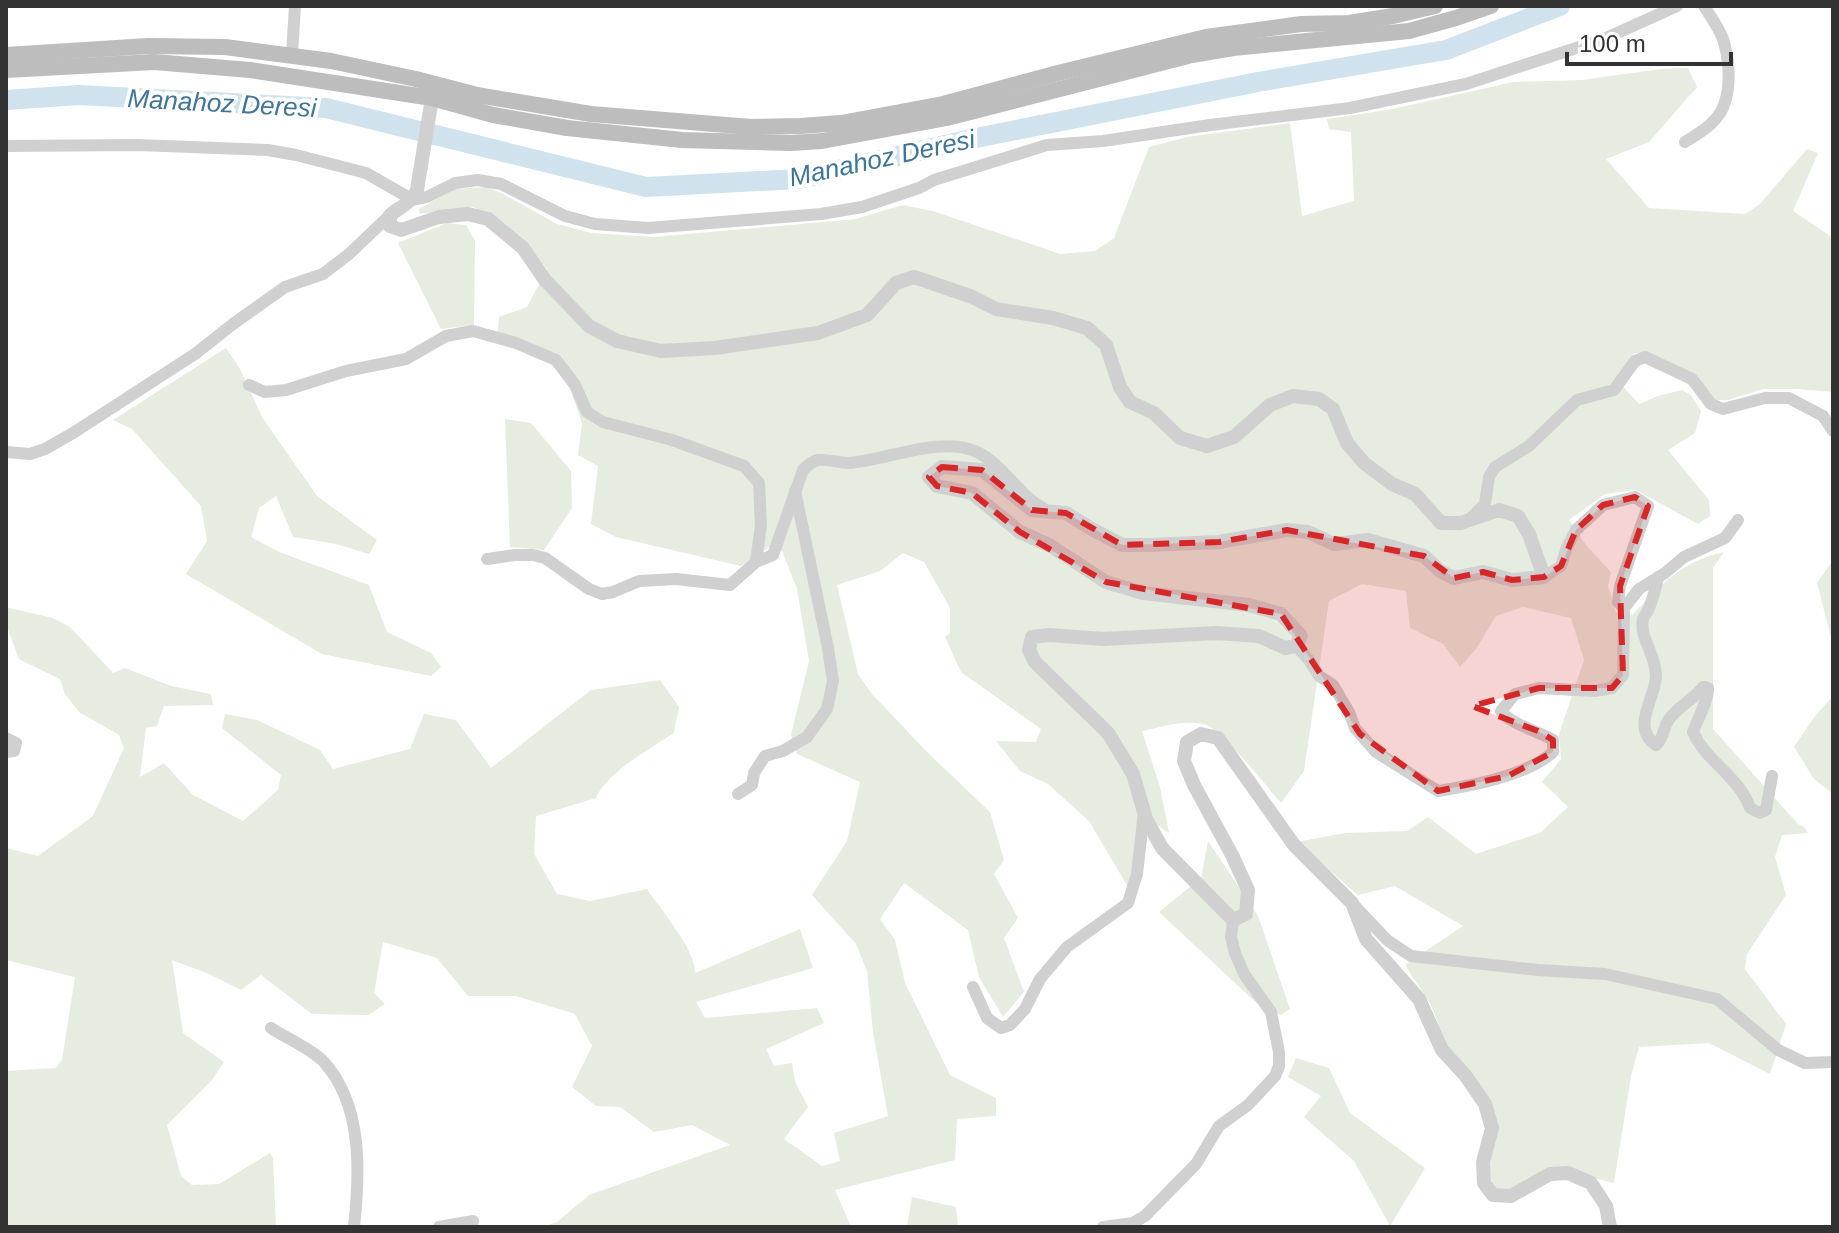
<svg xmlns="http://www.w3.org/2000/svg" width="1839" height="1233" font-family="Helvetica,sans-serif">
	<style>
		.green { fill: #e6ecdf }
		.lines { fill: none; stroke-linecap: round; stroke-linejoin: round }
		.river { stroke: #cfe2ee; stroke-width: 20 }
		.minor { stroke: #d0d0d0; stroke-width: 12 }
		.tertiary { stroke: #d0d0d0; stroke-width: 14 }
		.secondary { stroke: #bdbdbd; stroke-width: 16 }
		.marked { fill: #d62828; fill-opacity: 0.2; stroke: #d62828; stroke-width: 6; stroke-dasharray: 16 10; stroke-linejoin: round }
		.labels { text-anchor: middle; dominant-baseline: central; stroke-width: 8; stroke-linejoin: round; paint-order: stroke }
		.water-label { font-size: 26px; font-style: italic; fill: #3f7597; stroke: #fff }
	</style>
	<rect width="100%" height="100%" fill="#fff"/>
	<!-- green -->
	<g class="green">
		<path d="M1688,68L1697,87L1649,142L1606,159L1649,208L1745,214L1760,204L1807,149L1818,153L1793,211L1830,236L1833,246V392L1797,389H1763L1728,400H1714L1647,353H1634L1616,379L1639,404L1658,396L1682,390L1691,395L1701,411L1695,433L1668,450L1709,500L1710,516L1698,524L1636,490L1605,494L1569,520L1586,545L1611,572L1608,586L1616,612L1631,616C1662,585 1679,562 1724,552L1713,568V729L1798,824L1804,827L1808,833L1782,835L1775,857L1786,895L1747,954L1745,969L1786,1024L1770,1074L1709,1043L1639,1047L1631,1076L1614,1183L1556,1168L1511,1190L1494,1188L1488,1169L1495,1115L1448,1050L1431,1005L1405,965L1463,926L1395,886L1358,895L1297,842L1345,833L1407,831L1428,817L1476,854L1540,833L1568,807L1542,782L1561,759L1559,734L1584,660L1571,618L1523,607L1496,616L1476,649L1460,667L1443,644L1410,628L1406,591L1362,584L1329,601L1304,771L1281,803C1268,788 1221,729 1206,725C1185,719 1163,727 1142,731L1160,787L1169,833L1139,813L1134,860L1128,887L1089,821L1048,784L1020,771L996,741L1036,742L1041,729L961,672L945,637L950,633V608L924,562L903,553L880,571L837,585L858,674L872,694L928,753L990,812L1004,860L994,874L1018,918L1004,938L1024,992L1003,1017L979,977L968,930L904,883L880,919L895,940L905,983L950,1075L996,1098V1116L957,1119L955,1160L835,1190L851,1227H544L557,1222L589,1195L730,1145L692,1125L654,1132L620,1107L596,1106L572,1087L592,1046L575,1014L516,996H468L437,958L383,942L374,993L385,1004L368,1015L312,1014L261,975L241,990L209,974L172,960L183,1033L224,1062L212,1080L167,1125L181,1176L192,1185L219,1184L270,1153L273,1158L276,1227H6V1071L56,1068L62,1060L75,977L6,960V848L38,856L93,816L124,748L119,735L79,712L65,694L60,679L19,659L6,624V608H9L53,618L70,627L113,673L125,668L171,686L211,694L213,705L164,706L157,726L146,728L140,777L164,763L193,795L243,821L278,790L281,775L222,728L225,714L257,720L320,750L333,769L410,749L424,714L456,720L491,768L591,690L660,680L679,707L674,733C652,747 605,774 596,798L536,816L534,854L557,894L590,901L647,889C660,909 696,950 695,973L800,929L813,968L696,1002L705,1018L817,1008L824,1023L766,1049L774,1066L792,1063L795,1082L808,1107L784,1139L822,1166L840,1161L834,1133L888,1116L873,1032L867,971L856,944L812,895L847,841L860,782L797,754L791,735L809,661L797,589L782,551L769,547L741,566L616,537L591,524L598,466L578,455L582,423L560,359L498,332L499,317L527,307L547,269L498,220L473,207L420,214L419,209L455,189L487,187L503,194L557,224L592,233L654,237L856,219L902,205L933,211L1060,254L1095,251L1114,238L1149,147L1187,137L1290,123L1302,216L1354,201L1351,132L1329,129L1327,119L1393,109L1513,82L1582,80L1661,69Z"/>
		<polygon points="447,223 466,225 475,241 474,325 441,329 398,243"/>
		<polygon points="226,348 240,369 262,417 317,496 377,540 369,554 336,544 293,537 276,496 259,508 251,537 279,552 369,585 387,632 431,653 441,667 431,676 322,654 186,574 207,541 201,506 132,429 113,420"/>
		<polygon points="505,419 531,423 571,471 572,508 544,550 510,547"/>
		<polygon points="1833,560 1833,645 1817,583"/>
		<polygon points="1831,698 1833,698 1833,794 1814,779 1794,747 1815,716"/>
		<polygon points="1208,841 1258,916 1290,1009 1281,1015 1264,1010 1159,912 1201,878"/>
		<polygon points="1296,1058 1329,1068 1350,1113 1425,1168 1390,1226 1354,1161 1304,1117 1321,1096 1288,1077"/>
		<polygon points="912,1197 956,1207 958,1227 907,1227"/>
	</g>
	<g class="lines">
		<!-- river -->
		<polyline class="river" points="6,100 79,95 326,108 646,187 799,179 971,139 1258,82 1446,50 1560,6"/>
		<!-- minor -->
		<g class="minor">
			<polyline points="292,54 295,6"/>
			<path d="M1685,142C1701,132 1720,121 1725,102C1731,83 1729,58 1723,39C1719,28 1710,16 1704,6"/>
			<polyline points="6,146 138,145 268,150 296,155 366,173 413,200 427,197 455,183 478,180 501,184 565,216 595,224 648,228 821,214 862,207 919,188 934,180 1047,145 1103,141 1210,125 1350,108 1466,84 1604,39 1677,6"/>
			<polyline points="249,385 265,392 286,390 346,371 406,359 446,336 473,331 516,343 556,360 575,385 587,412 603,422 672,440 744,466 759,483 761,525 756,562"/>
			<polyline points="6,452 30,454 45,449 73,433 195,354 233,324 285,287 323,274 349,254 390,215"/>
			<polyline points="1469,520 1485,504 1489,477 1495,467 1529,446 1577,400 1614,390 1635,361 1645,357 1692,379 1711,404 1723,409 1765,398 1789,398 1823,416 1833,431"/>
			<path d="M487,559L515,555H533L545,558L589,589L602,594L613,592L639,581L676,579L730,585L756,562L773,555L803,470C807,466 812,461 818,460C828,459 839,463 849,463C888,460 941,435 977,452C1004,465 1018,495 1043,508"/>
			<polyline points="1544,577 1561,566 1567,547 1576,530 1603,505 1635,497 1648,506 1620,586 1618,602 1624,608 1639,589 1665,573 1684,557 1725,538 1738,520"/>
			<path d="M1658,577C1656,587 1653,598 1649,608C1648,612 1644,615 1643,619C1639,637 1656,655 1656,675C1656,698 1630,727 1656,745C1665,737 1662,730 1668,721C1676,707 1694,700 1703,687L1708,688C1709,699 1697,720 1693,732C1707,763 1738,775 1750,808L1760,813L1766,810L1772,776"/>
			<path d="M1296,646L1309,660L1319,676L1333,685L1349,712L1355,728L1376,752L1438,791C1471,786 1528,775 1553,752V740C1538,731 1510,724 1501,711L1515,694L1539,688L1595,691L1612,688L1623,675L1624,608"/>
			<polyline points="6,738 16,743 14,751 6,752"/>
			<polyline points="738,794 752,785 754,773 765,756 783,751 807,737 827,709 833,681 828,648 795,491"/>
			<polyline points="1354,905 1387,940 1411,956 1538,970 1605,974 1717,999 1778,1050 1805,1063 1833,1062"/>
			<polyline points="973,987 987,1018 1001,1028 1010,1025 1025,1009 1040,979 1067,947 1128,903 1137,874 1144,812"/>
			<path d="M271,1028C286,1038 311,1049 323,1061C363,1104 360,1173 354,1227"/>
			<polyline points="439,1227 473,1221"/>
			<polyline points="1103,1227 1133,1223 1145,1216 1196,1164 1219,1126 1248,1105 1275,1076 1279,1066 1279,1052 1271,1012 1244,974 1235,953 1231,937 1233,920"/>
		</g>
		<!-- tertiary -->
		<path class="tertiary" d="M435,88L432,98L417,190C411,203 402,206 390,215V226L401,230L439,217L468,214L488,219L523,248L545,280L589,326L617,341L661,351L715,348L818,333L867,315L896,283L914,277L970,296L996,309L1053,318L1087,328L1106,345L1120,387L1130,402L1154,413L1180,438L1207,446L1234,437L1270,405L1293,396L1319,399L1333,409L1347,443L1364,463L1392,484L1415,494L1441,523H1461L1499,510L1518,516L1529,534L1544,577L1512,580L1483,572L1454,578L1440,571L1424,556L1368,540L1334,544L1308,532L1287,530L1219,542L1150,545H1122L1090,528L1066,513L1032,510L982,470L942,467L929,477L937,486L972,493L1020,532L1051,546L1106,582L1143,593L1249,605L1281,614L1301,636L1296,646L1285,648L1259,636L1217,633L1103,639L1049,635L1032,637L1029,650L1035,662L1108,733L1133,774L1146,819L1162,848L1233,920L1246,914L1248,890L1232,855L1194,785L1184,761L1187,742L1201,734L1218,738L1294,845L1352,903L1366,939L1419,999L1442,1050L1465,1075L1485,1104L1492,1128L1483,1162L1484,1183L1493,1195L1511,1196L1550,1174L1568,1173L1591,1183L1606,1206L1610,1227"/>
		<!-- secondary -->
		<g class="secondary">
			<polyline points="6,55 148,46 225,47 331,61 416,79 477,95 591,114 751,127 800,126 841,123 943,104 1058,73 1206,37 1301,24 1349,23 1393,16 1435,6"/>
			<polyline points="6,70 154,62 250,70 432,98 493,115 567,128 682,140 791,143 822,141 947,118 1192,55 1233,48 1409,31 1456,18 1491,6"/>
		</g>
	</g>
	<!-- marked area -->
	<path class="marked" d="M942,467L982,470L1032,510L1066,513L1122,545L1219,542L1287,530L1424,556L1454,578L1483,572L1512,580L1544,577L1561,566L1576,530L1603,505L1635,497L1648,506L1620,586L1623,675L1612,688H1539L1472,706L1538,731L1553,740V752L1508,776L1438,791L1360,734L1281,614L1106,582L1020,532L972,493L937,486L929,477Z"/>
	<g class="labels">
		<!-- water labels -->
		<g class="water-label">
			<text transform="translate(222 103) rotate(3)">Manahoz Deresi</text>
			<text transform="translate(882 158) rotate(-12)">Manahoz Deresi</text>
		</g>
	</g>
	<!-- border -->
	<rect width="1839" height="1233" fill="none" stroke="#333333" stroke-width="16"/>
	<!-- scale -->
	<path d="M1567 52v12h164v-12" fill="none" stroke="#333333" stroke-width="4"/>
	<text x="1579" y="52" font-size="24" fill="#333333" stroke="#ffffff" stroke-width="6" paint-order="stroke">100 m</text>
</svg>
